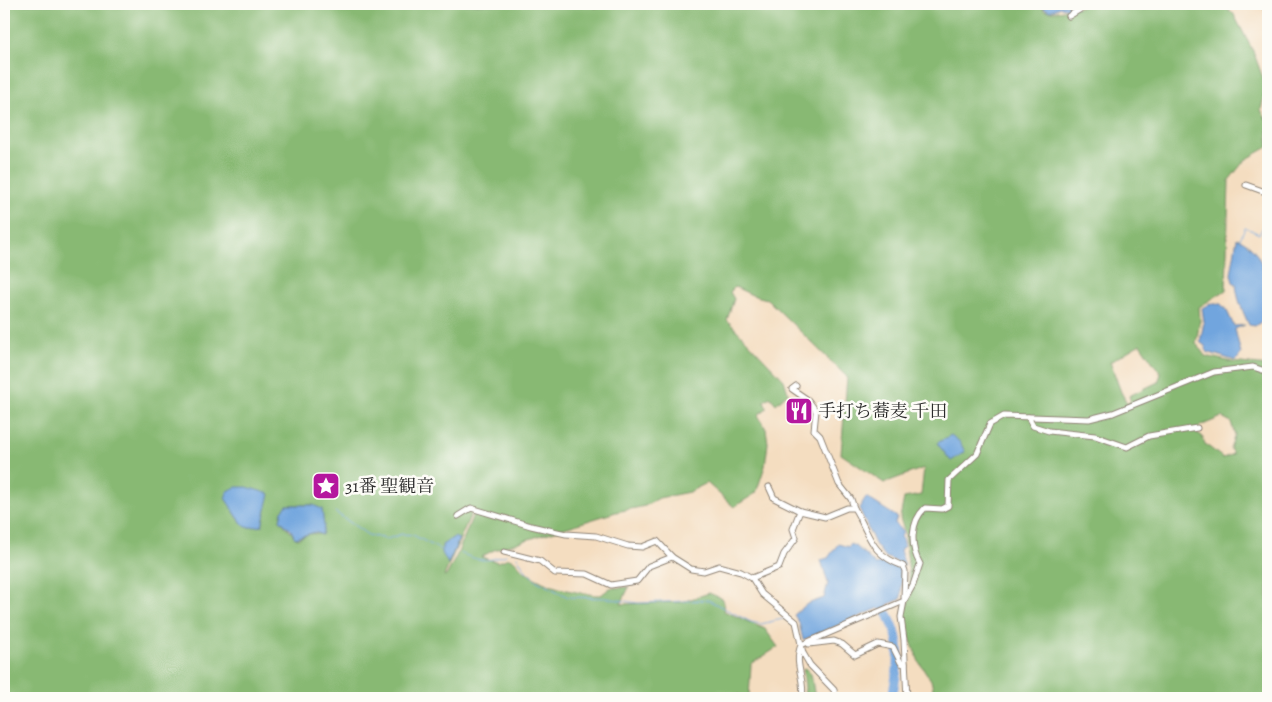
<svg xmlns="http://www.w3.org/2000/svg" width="1272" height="702" font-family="Alegreya,'Noto Serif JP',serif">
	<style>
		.forest { fill: #88b973; stroke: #5a724f; fill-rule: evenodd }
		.water { fill: #71a5de; stroke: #4e6884 }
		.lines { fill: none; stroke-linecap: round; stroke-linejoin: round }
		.stream { stroke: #71a5de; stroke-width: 1 }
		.river { stroke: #71a5de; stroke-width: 9 }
		.street-casing { stroke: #908476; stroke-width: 7 }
		.primary-casing { stroke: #908476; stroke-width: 11 }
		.street { stroke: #fff; stroke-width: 5 }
		.primary { stroke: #f6c06b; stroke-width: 9 }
		.labels { text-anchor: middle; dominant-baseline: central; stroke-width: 5; stroke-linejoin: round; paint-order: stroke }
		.poi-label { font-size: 18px; fill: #2b2b2b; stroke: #fdfcf7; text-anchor: start }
	</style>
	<rect width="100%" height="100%" fill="#fdfcf7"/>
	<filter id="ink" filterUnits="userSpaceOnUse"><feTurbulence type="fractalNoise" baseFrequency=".02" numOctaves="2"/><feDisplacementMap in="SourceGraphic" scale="10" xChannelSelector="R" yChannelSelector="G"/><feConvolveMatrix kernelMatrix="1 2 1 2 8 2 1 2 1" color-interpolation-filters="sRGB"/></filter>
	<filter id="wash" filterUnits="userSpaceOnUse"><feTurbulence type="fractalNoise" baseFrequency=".0096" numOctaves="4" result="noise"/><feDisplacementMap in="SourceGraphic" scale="20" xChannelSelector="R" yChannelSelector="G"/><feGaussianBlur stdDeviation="1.12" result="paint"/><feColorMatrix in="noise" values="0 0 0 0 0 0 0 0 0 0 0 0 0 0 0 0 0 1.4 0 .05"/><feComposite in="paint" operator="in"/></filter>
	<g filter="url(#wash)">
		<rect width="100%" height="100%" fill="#f4ddc0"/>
		<!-- forest -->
		<g class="forest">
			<path d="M4,4H1041L1044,10C1054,14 1078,7 1089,4H1221L1233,13L1253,51L1266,86L1261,110L1268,122V147L1245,160L1229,180L1226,290L1199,307L1200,320L1196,343L1205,356L1232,362L1268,366V698H935L931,680L919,662L906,628L905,612L911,595L905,534L900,518L904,498L921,495L924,468L884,483L841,454L847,377L767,299L752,295L735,287L730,292L734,299L727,320L784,380L788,393L776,404L770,397L764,401L767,408L758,415L766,429L768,443L765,466L756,493L734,507L707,483L689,492L659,498L645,506L616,512L494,550L481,557L498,562L509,558C518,561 519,569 527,573C549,588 569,591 595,595H601L610,588L629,587L621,604L682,602L709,593L723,599L724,611L765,629L778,647L751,664L749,698H4ZM1140,344L1161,374L1158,382L1129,396L1131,402L1127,403L1121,392L1110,362ZM1222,417L1231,422L1235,435L1230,448L1233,454L1223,458L1205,444L1202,436L1196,432L1200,426ZM269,494L262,526C258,526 254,527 250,527C240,528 233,507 226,500ZM287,505H313L322,535C312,532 307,534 297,539L280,520L282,511ZM473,509L475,510L457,555L446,576H444Z"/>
			<polygon points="805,668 811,674 815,698 804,698 805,688 803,669"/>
		</g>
		<!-- water -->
		<g class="water">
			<polygon points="1042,4 1068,4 1070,7 1077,7 1070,9 1061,7 1050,11 1044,8"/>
			<path d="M1237,238C1267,249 1268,290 1268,317L1255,326L1249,325C1243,312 1237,299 1236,284L1233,282L1231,274Z"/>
			<polygon points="1211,304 1221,304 1227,311 1234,326 1245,325 1235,329 1241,354 1236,361 1207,352 1205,346 1200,342 1204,322 1202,308"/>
			<polygon points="951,435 960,442 965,452 951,461 937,443"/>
			<path d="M236,487H247L270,494L262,526C257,526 251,528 246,527C242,525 229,504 225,498L228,491Z"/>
			<polygon points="866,497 897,517 895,523 903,533 901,536 904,546 900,550 905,566 884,556 875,544 859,508"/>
			<polygon points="287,505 313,505 322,509 324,526 322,535 315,532 295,538 291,530 280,520 282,511"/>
			<polygon points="454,537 459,539 448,564 442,553 442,545"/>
			<polygon points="838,544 849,547 850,544 857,547 876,565 884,562 902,568 901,599 803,640 799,623 794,615 807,604 824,598 828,583 821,560 828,558"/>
		</g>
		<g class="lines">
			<!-- stream -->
			<g class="stream">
				<polyline points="1240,239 1245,227 1259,234 1268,219"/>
				<polyline points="335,512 368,535 387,539 402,534 413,535 441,550"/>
				<path d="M460,553C482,562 484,562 506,555"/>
				<polyline points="517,557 526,571 537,581 568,597 605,598 638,603 708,600 751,622 761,624 787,618"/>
			</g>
			<!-- river -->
			<path class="river" d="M880,601C905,641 900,654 892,698"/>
		</g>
	</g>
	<g filter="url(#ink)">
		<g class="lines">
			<defs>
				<g id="street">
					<polyline points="595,6 596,4"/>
					<polyline points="1069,16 1089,4"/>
					<polyline points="1246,185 1268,193"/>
					<polyline points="796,386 792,389 808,400 816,411 814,430 820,436 839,484 851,499 854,508"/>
					<polyline points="1028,417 1033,426 1049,431 1095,436 1127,447 1149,436 1197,428"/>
					<polyline points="769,487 774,498 800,511"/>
					<polyline points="458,516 471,508 531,526 566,534 596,536 628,546 642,547 657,541 672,557 691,569 704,571 719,566 741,572 752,578 762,594 796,622 803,653 810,665 834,690 836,698"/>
					<polyline points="504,552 540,561 555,573 587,574 611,585 637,581 649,566 672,557"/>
					<path d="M752,578L779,567L784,554L796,538L793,529L800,511L825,517L847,508H854C871,536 869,553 903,566L905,571L904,598"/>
					<polyline points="809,644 834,641 842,644 855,655 878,644 893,647 901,663 905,664"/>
					<polyline points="676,698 703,698"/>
					<polyline points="730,698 735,696 747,698"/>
					<path d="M802,698C806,679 793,665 801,645L904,601"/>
					<path d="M907,698L904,640L901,617L904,601L913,585L920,564C910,547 910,522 925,508L942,509L948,506L949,480L977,454L990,424L1004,416L1089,419L1113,413L1214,372L1253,367L1268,372"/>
				</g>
				<polyline id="primary" points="1265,4 1268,8"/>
			</defs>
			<!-- street casing -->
			<use href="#street" class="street-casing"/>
			<!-- primary casing -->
			<use href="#primary" class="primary-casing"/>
			<!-- street -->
			<use href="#street" class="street"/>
			<!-- primary -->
			<use href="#primary" class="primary"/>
		</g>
	</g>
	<!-- icons -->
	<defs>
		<symbol id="restaurant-square" viewBox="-11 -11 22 22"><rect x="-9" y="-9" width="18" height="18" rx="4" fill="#b5179e" stroke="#fdfcf7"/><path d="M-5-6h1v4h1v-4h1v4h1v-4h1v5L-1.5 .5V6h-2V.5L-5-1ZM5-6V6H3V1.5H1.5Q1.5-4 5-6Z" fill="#fff"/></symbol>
		<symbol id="sight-square" viewBox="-11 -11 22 22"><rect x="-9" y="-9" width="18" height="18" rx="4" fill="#b5179e" stroke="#fdfcf7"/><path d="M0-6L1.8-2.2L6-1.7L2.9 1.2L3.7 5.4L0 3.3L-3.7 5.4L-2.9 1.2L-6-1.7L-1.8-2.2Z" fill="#fff"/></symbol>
	</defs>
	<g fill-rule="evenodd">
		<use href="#restaurant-square" x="783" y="395" width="32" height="32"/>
		<use href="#sight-square" x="310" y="470" width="32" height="32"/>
	</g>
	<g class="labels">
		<!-- poi labels -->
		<g class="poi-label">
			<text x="818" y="411">手打ち蕎麦 千田</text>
			<text x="345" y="486">31番 聖観音</text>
		</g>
	</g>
	<!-- margin -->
	<rect width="1272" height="702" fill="none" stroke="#fdfcf7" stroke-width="20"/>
</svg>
